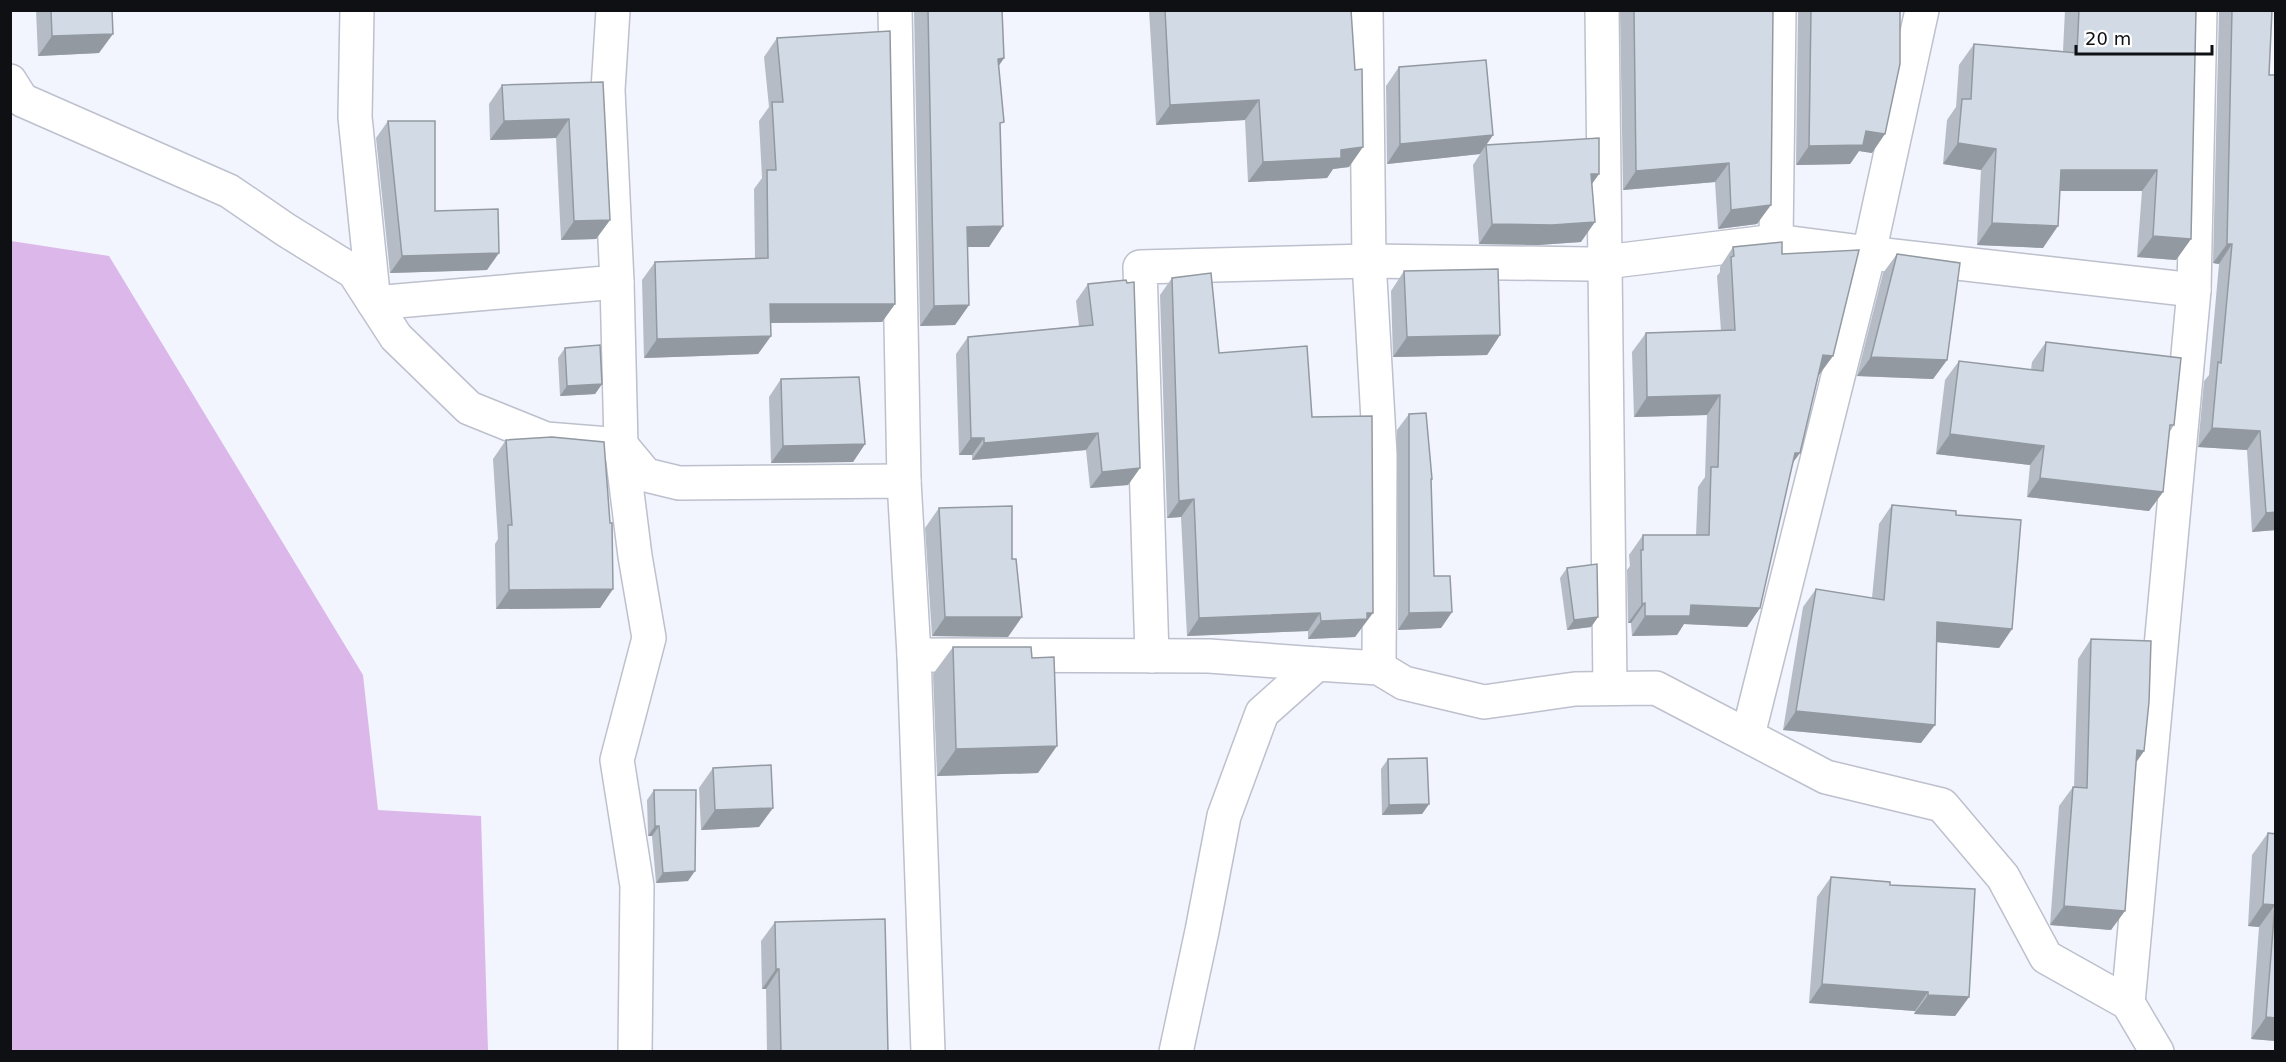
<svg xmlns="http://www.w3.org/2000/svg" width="2286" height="1062" font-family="'DejaVu Sans',sans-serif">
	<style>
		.green { fill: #dcb7e9 }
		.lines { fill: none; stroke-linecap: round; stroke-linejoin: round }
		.street-casing { stroke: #bdc1cd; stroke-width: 36 }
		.street { stroke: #fff; stroke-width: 33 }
		.wall { fill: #b5bcc5 }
		.shaded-wall { fill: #9399a0 }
		.building { fill: #d2dbe5; stroke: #9399a0; stroke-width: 1.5 }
	</style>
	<rect width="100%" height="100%" fill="#f2f4fe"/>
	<!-- green -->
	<polygon class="green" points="11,241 109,256 363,675 378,810 481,816 488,1051 11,1051"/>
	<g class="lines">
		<defs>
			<g id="street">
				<polyline points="357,10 355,117 374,303 396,337 469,408 546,439 621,445 646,475 679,483 904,481 914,655 928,1052"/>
				<polyline points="895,10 904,481"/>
				<polyline points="1366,10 1369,261 1380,455 1379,668"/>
				<polyline points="1602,10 1610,688"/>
				<polyline points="10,81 22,100 229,191 286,230 354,272 374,303 617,282 608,90 613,10"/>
				<polyline points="1776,241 1779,10"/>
				<polyline points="617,282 621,445 635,556 649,638 617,760 637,886 635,1052"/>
				<polyline points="914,655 1209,656 1317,664"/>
				<polyline points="1152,656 1140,267 1369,261 1589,264 1776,241 1869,253 2194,290"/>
				<polyline points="1748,735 1869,253 1922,10"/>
				<polyline points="2128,1003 2194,290 2200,10"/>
				<polyline points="1176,1052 1202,931 1224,816 1262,713 1317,664 1379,668 1404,683 1484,702 1575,689 1656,688 1826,777 1942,805 2003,877 2046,957 2128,1003 2157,1052"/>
			</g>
		</defs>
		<!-- street casing -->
		<use href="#street" class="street-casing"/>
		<!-- street -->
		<use href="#street" class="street"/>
	</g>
	<!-- wall -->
	<g class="wall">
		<polygon points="36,10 112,10 99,53 38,56"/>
		<polygon points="914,10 1002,10 1004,58 998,66 1003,226 989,247 967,247 969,305 955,325 920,326"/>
		<polygon points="1149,10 1351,10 1349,167 1333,169 1327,178 1248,182 1245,120 1156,125"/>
		<polygon points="1620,10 1773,10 1757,224 1718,229 1715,182 1623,190"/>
		<polygon points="1798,10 1900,10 1872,153 1859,151 1850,164 1796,165"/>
		<polygon points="2065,10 2196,10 2191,239 2176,260 2137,257 2142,191 2060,191 2043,248 1977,245 1981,170 1943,164 1947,120 1956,107 1959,65 1974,44 2063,51"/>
		<polygon points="2272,10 2269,75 2276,75 2276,530 2252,532 2247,450 2198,447 2204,381 2209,375 2219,264 2213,263 2219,11"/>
		<polygon points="777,38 895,304 882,322 771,323 771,336 758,354 644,358 642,280 655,262 755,258 754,189 762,178 759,121 769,107 764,57"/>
		<polygon points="1399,67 1493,135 1480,154 1387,164 1386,86"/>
		<polygon points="603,82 610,220 596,239 561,240 556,138 490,140 489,104 502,85"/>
		<polygon points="388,121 435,211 487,270 390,273 376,138"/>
		<polygon points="1486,145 1599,174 1592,184 1581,242 1538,245 1479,244 1473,165"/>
		<polygon points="1733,247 1782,254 1833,356 1818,375 1792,464 1760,608 1747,627 1684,624 1677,635 1632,636 1631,623 1628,623 1627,570 1630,566 1629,555 1643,535 1696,535 1698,487 1705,477 1707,415 1634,417 1632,352 1646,333 1721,331 1717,276 1720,272 1720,267"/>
		<polygon points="1897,254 1947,360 1933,379 1857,376 1883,273"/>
		<polygon points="1404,271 1500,335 1487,355 1393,357 1391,291"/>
		<polygon points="1172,278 1219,353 1312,417 1360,631 1359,631 1355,637 1308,639 1308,631 1187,636 1181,517 1167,518 1160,295"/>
		<polygon points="1088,284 1140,468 1128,485 1090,488 1086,450 972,460 972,455 959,455 956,354 968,337 1079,326 1076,301"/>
		<polygon points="2046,342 2174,425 2169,433 2163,492 2149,511 2027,497 2030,465 1936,454 1945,380 1959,361 2031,370 2032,362"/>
		<polygon points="565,348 602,384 595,394 560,396 558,358"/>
		<polygon points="781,379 865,444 853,462 771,463 769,397"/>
		<polygon points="1409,414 1432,479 1431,481 1434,576 1452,612 1441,628 1398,630 1397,430"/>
		<polygon points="506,440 613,589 600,608 496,609 495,544 498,539 493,459"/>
		<polygon points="1892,505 1956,515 2012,629 1999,648 1937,642 1921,743 1783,730 1803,607 1816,589 1872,598 1879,524"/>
		<polygon points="939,508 1012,559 1008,637 932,636 925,528"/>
		<polygon points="1567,568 1598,617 1591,627 1567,630 1560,578"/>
		<polygon points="2091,639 2144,751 2136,762 2111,930 2050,925 2059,806 2073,787 2074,787 2078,659"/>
		<polygon points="953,647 1032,658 1038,773 937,776 933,674"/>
		<polygon points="1388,759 1429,804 1422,814 1382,815 1381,769"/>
		<polygon points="713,768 759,827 701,830 699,788"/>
		<polygon points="654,790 688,881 656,883 652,836 648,836 648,833 647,800"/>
		<polygon points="2268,833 2276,834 2276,1041 2251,1039 2259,927 2248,926 2252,855"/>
		<polygon points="1831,877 1890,885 1969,997 1955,1016 1914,1014 1915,1011 1809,1003 1817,897"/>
		<polygon points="775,922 888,1052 767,1052 766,989 762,989 761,941"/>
	</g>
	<!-- shaded-wall -->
	<g class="shaded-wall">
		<polygon points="113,34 99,53 38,56 52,36"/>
		<polygon points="1004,58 990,79 998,59"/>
		<polygon points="1259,100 1245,120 1156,125 1170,105"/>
		<polygon points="569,119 556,138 490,140 504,121"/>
		<polygon points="1866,131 1885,134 1872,153 1859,151 1850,164 1796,165 1809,146"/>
		<polygon points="1493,135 1480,154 1387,164 1400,144"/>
		<polygon points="1958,143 1996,149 1981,170 1943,164"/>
		<polygon points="1363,147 1349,167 1333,169 1327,178 1248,182 1263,162 1341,150"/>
		<polygon points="1729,163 1715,182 1623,190 1636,171"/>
		<polygon points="2061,170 2157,170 2142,191 2046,191"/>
		<polygon points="1591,174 1599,174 1585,193"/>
		<polygon points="1771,205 1757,224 1718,229 1731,210"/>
		<polygon points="610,220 596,239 561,240 574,221"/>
		<polygon points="1595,222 1581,242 1538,245 1479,244 1492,224"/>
		<polygon points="1992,223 2058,226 2043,248 1977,245"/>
		<polygon points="1003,226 989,247 953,247 967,227"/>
		<polygon points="2153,236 2191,239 2176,260 2137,257"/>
		<polygon points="2227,244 2232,244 2219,264 2213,263"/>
		<polygon points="499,253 487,270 390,273 402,256"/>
		<polygon points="770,304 895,304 882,322 757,323"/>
		<polygon points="969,305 955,325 920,326 934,306"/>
		<polygon points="1500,335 1487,355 1393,357 1407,337"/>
		<polygon points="771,336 758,354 644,358 657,339"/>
		<polygon points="1823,355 1833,356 1819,375 1809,375"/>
		<polygon points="1871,357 1947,360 1933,379 1857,376"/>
		<polygon points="602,384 595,394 560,396 567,386"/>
		<polygon points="1720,395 1707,415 1634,417 1647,397"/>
		<polygon points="2212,428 2260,431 2247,450 2198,447"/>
		<polygon points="1098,433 1086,450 972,460 984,443"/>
		<polygon points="1950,434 2044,446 2030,465 1936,454"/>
		<polygon points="971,438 984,438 972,455 959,455"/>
		<polygon points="865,444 853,462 771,463 783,446"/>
		<polygon points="1795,453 1800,453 1786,472"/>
		<polygon points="1140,468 1128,485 1090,488 1102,472"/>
		<polygon points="2040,478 2163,492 2149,511 2027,497"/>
		<polygon points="1194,499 1181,517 1167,518 1179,501"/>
		<polygon points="2276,512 2276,530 2252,532 2266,513"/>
		<polygon points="613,589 600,608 496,609 509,590"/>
		<polygon points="1645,603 1631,623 1628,623 1642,604"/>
		<polygon points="1691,605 1760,608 1747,627 1684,624 1677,635 1632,636 1645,616"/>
		<polygon points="1452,612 1441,628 1398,630 1409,613"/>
		<polygon points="1320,613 1308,631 1187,636 1199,618"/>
		<polygon points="1367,613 1373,613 1355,637 1308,639 1321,621"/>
		<polygon points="945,617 1022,617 1008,637 932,636"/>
		<polygon points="1598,617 1591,627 1567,630 1574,620"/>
		<polygon points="1937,622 2012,629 1999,648 1924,641"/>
		<polygon points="1796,711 1935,725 1921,743 1783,730"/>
		<polygon points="1057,746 1038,773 937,776 956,749"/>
		<polygon points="2137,750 2144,751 2131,770"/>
		<polygon points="1429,804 1422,814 1382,815 1389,805"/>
		<polygon points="773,808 759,827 701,830 715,810"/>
		<polygon points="655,826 659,826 652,836 648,836"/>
		<polygon points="695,871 688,881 656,883 663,873"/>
		<polygon points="2263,904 2275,905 2259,927 2248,926"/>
		<polygon points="2064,906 2125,911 2111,930 2050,925"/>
		<polygon points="776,969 779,969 766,989 762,989"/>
		<polygon points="1822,984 1928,992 1915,1011 1809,1003"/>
		<polygon points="1928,995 1969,997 1955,1016 1914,1014"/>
		<polygon points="2266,1017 2276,1018 2276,1041 2251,1039"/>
	</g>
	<!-- building -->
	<g class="building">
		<polygon points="51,10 112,10 113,34 52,36"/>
		<polygon points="928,10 1002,10 1004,58 998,59 1004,122 1000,123 1003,226 967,227 969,305 934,306"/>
		<polygon points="1165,10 1351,10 1355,70 1362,69 1363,147 1341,150 1341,158 1263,162 1259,100 1170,105"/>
		<polygon points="1634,10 1773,10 1771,205 1731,210 1729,163 1636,171"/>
		<polygon points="1811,10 1900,10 1900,64 1885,134 1866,131 1863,145 1809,146"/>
		<polygon points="2079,10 2196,10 2191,239 2153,236 2157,170 2061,170 2058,226 1992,223 1996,149 1958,143 1962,99 1971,99 1974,44 2077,53"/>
		<polygon points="2232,10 2272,10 2269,75 2276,75 2276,512 2266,513 2260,431 2212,428 2218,362 2221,363 2232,244 2227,244"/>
		<polygon points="890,31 895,304 770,304 771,336 657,339 655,262 768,258 767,170 776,170 772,102 783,102 777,38"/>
		<polygon points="1486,60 1493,135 1400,144 1399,67"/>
		<polygon points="603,82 610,220 574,221 569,119 504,121 502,85"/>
		<polygon points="388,121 435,121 435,211 498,209 499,253 402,256"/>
		<polygon points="1599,138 1599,174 1591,174 1595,222 1552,225 1492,224 1486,145"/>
		<polygon points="1782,242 1782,254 1859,250 1833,356 1823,355 1800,453 1795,453 1760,608 1691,605 1690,616 1645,616 1645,603 1642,604 1641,550 1643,550 1643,535 1709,535 1711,467 1718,467 1720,395 1647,397 1646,333 1735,330 1731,257 1734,256 1733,247"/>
		<polygon points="1897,254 1960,263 1947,360 1871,357"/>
		<polygon points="1498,269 1500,335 1407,337 1404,271"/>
		<polygon points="1211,273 1219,353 1307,346 1312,417 1372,416 1373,613 1367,613 1367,619 1321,621 1320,613 1199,618 1194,499 1179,501 1172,278"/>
		<polygon points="1126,280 1127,283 1134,282 1140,468 1102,472 1098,433 984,443 984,438 971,438 968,337 1093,325 1088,284"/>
		<polygon points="2046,342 2181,358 2174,425 2170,425 2163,492 2040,478 2044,446 1950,434 1959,361 2043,371"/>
		<polygon points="600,345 602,384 567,386 565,348"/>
		<polygon points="859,377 865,444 783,446 781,379"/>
		<polygon points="1426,413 1432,479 1431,479 1434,576 1450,576 1452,612 1409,613 1409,414"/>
		<polygon points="552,437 604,442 610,523 612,523 613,589 509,590 508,525 512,525 506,440"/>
		<polygon points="1892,505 1956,511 1956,515 2021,520 2012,629 1937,622 1935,725 1796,711 1816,589 1884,600"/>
		<polygon points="1012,506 1012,559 1016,559 1022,617 945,617 939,508"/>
		<polygon points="1597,564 1598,617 1574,620 1567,568"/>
		<polygon points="2091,639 2151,641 2149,702 2144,751 2137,750 2125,911 2064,906 2073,787 2087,788"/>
		<polygon points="953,647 1031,647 1032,658 1054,657 1057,746 956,749"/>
		<polygon points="1427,758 1429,804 1389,805 1388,759"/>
		<polygon points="771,765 773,808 715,810 713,768"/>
		<polygon points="654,790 696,790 695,871 663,873 659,826 655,826 655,823"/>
		<polygon points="2268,833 2276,834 2276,1018 2266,1017 2275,905 2263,904"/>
		<polygon points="1831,877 1890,882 1890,885 1975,889 1969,997 1928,995 1928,992 1822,984"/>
		<polygon points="885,919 888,1052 781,1052 779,969 776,969 775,922"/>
	</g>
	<!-- border -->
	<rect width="2286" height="1062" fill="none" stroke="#0f1014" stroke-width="24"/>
	<!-- scale -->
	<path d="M2076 45v9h136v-9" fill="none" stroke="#0f1014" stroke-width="3"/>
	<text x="2085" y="45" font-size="18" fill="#0f1014" stroke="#ffffff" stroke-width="4.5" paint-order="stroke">20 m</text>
</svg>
